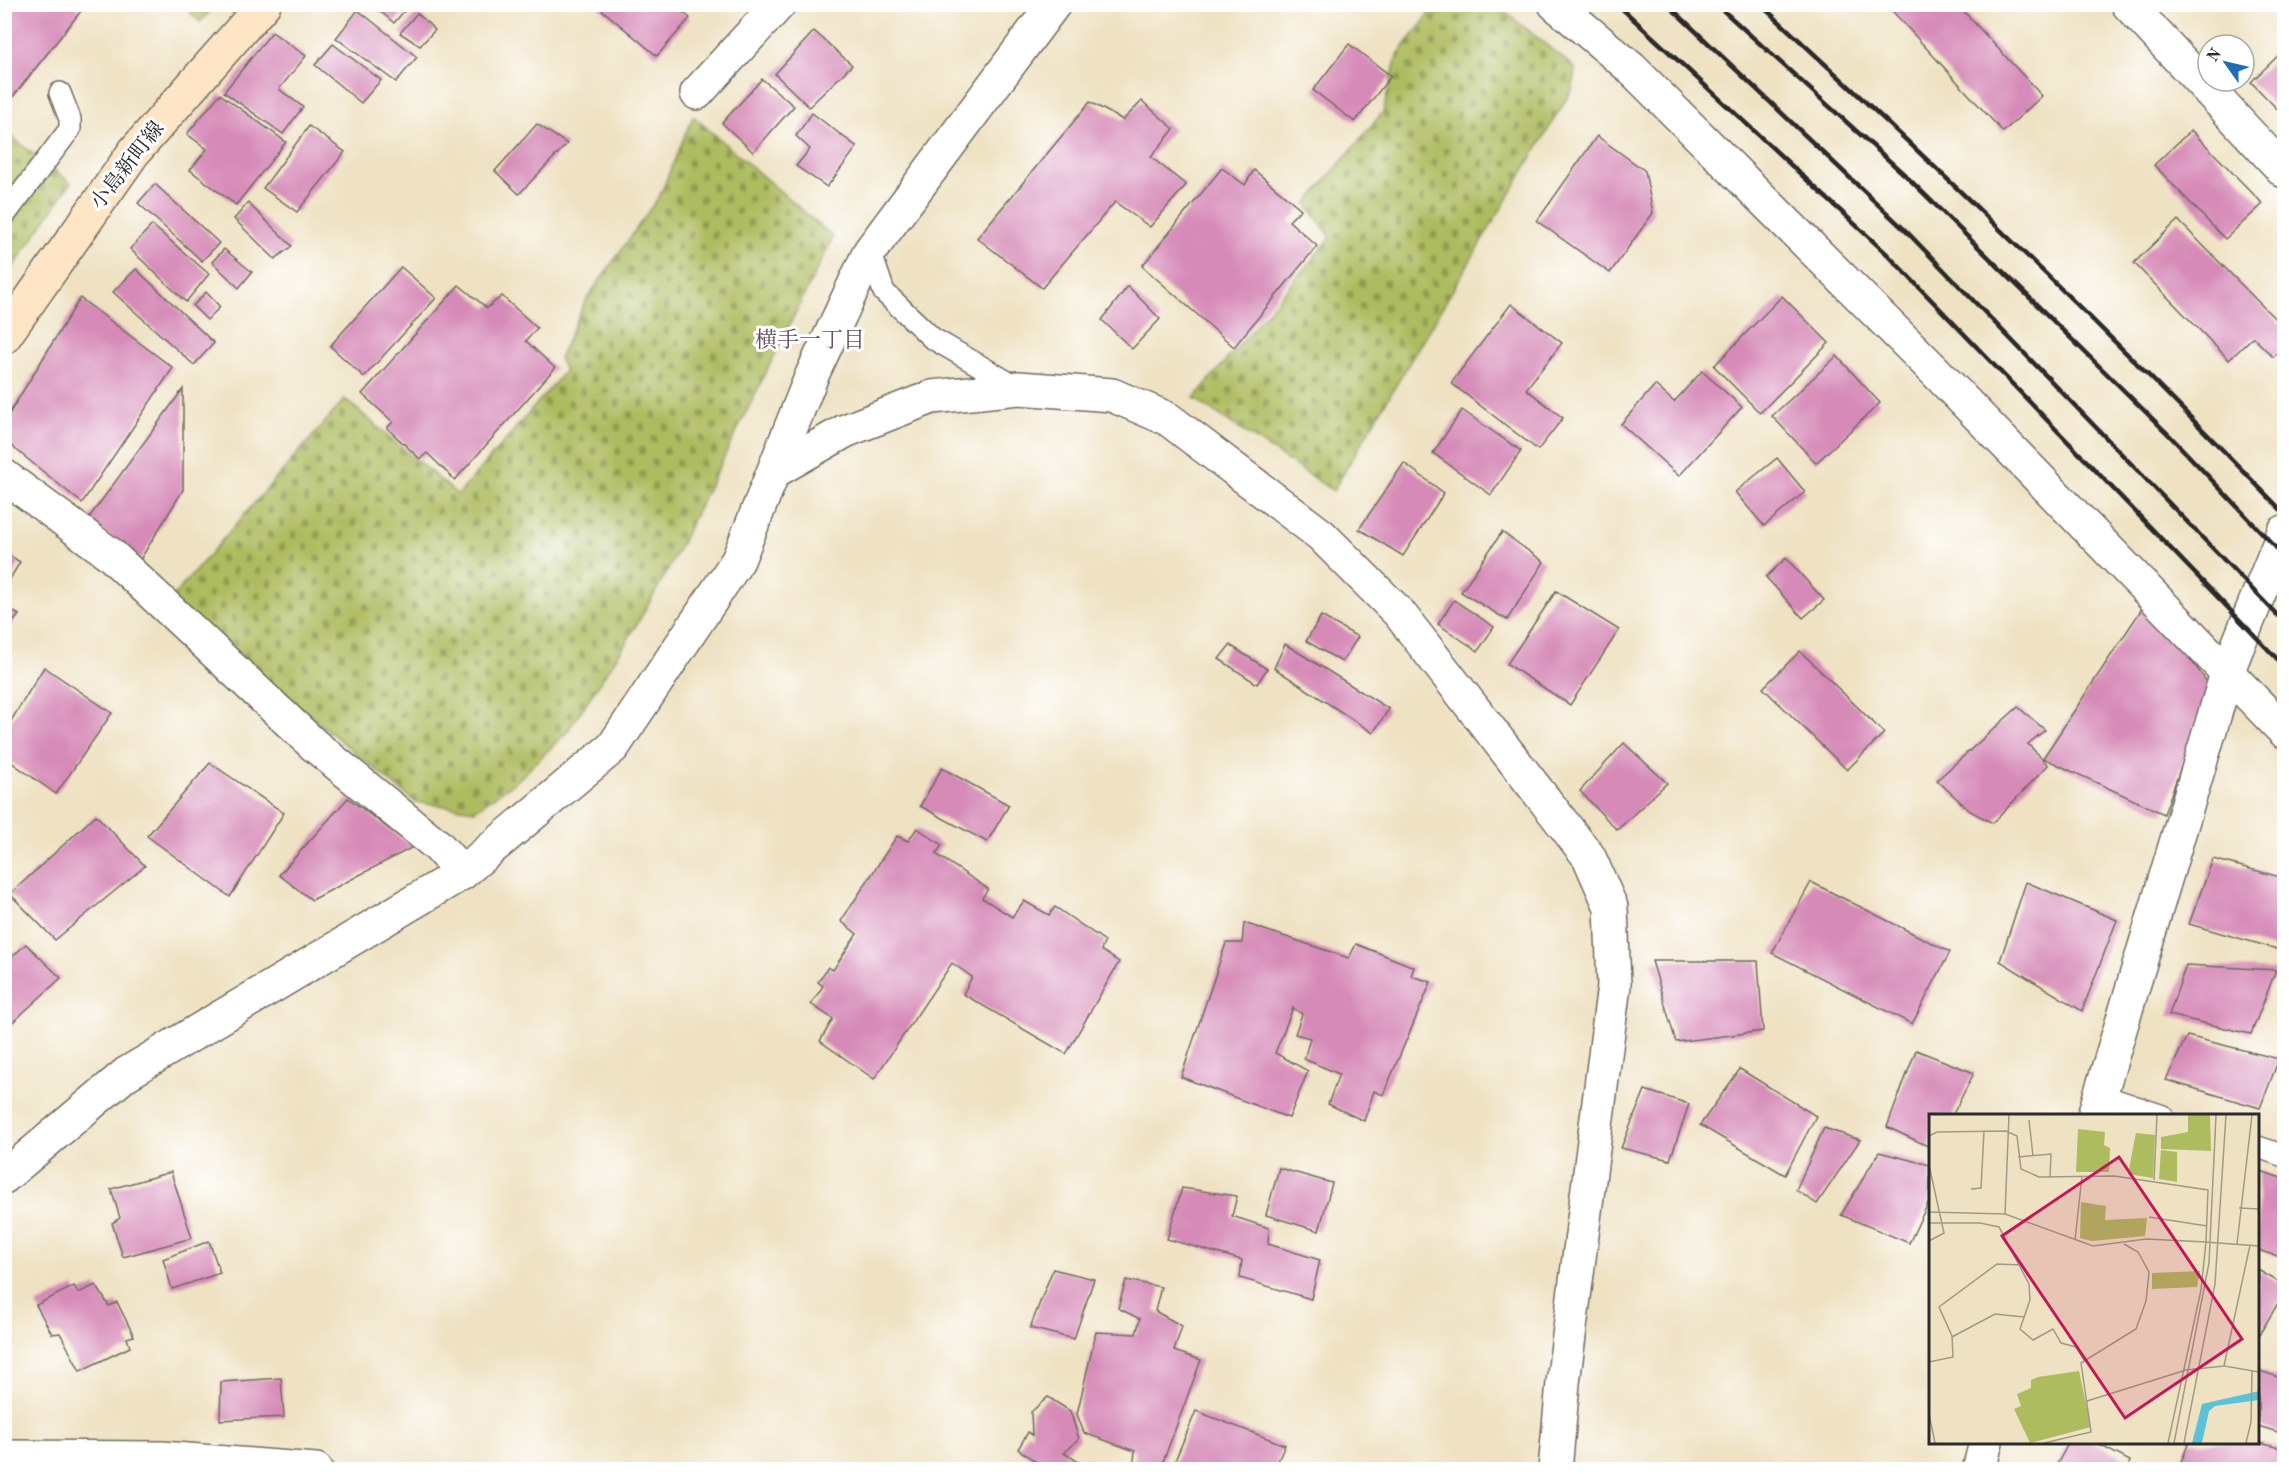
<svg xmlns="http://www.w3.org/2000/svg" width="2289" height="1474" font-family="'Old Standard TT','Noto Serif JP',serif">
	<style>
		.cemetery { fill: url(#cemetery-stones); stroke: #6c7445; stroke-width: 1.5 }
		.building { fill: #d68ab7 }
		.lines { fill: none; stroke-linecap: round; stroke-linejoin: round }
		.service-casing { stroke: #706b60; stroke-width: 24 }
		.minor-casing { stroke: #706b60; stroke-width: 36 }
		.tertiary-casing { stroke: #706b60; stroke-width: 36 }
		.secondary-casing { stroke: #706b60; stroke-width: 36 }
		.service { stroke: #fff; stroke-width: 21 }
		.minor { stroke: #fff; stroke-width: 33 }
		.tertiary { stroke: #fff; stroke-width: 33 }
		.secondary { stroke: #fee5c5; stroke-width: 33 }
		.rail { stroke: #2b2b2b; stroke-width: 4.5 }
		.labels { text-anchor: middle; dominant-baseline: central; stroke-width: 6; stroke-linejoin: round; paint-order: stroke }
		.street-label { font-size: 21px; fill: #2b2b2b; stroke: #fff }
		.neighbourhood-label { font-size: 22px; fill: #674c5c; stroke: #fff }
		.inset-road { fill: none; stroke: #a19986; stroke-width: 1.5 }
		.view { fill: #c2185b; fill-opacity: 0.15; stroke: #c2185b; stroke-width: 3 }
		.inset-edge { fill: none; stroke: #2b2b2b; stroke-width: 3 }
	</style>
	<defs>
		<pattern id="cemetery-stones" width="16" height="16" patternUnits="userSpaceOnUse" patternTransform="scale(1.5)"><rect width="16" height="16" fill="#adbc5f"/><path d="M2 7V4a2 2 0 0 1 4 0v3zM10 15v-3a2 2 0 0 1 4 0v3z" fill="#8d994f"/></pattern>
	</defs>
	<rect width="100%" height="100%" fill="#fff"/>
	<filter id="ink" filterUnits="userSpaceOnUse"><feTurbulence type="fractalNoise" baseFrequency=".0167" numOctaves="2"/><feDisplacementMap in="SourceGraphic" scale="12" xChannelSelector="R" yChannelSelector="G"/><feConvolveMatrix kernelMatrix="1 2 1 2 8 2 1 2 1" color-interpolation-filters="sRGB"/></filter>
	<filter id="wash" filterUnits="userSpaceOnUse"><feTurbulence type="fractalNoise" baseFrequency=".008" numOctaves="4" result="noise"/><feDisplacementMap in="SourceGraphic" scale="24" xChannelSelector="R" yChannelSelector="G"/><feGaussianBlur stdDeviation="1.35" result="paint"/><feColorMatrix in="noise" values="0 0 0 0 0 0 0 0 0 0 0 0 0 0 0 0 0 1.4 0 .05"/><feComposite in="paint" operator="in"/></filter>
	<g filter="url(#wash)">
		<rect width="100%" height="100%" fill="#efe2c3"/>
		<!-- cemetery -->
		<g class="cemetery">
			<polygon points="182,5 216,5 200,22"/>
			<polygon points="1436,5 1497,5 1575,68 1573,88 1333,491 1194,398 1331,237 1306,204 1383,112 1397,56"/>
			<polygon points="693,116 833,237 668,570 626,643 567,732 518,780 475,810 415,802 170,600 345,399 458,495 565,371 559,358 586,300 660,195"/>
			<polygon points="5,132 71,183 5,279"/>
		</g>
		<g id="blocks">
			<!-- building -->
			<g class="building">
				<polygon points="4,4 74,4 81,11 4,108"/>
				<polygon points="372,4 410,4 394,23"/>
				<polygon points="595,4 673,4 690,18 657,56"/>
				<polygon points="1886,4 1957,4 2042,96 2003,132"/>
				<polygon points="358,10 417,57 396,82 336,38"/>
				<polygon points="417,13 435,30 420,46 400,33"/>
				<polygon points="814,31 852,65 809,107 775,74"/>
				<polygon points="272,32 306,56 279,89 303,107 283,134 224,92"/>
				<polygon points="333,44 381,80 361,103 315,65"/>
				<polygon points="1349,44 1391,76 1355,122 1313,90"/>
				<polygon points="2284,50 2284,116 2251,82"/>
				<polygon points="762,79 794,106 753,152 722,123"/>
				<polygon points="220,94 286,142 236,205 190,170 207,149 187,134"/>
				<polygon points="1142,101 1174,129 1151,157 1186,185 1150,227 1115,202 1042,288 977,238 1090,102 1123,120"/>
				<polygon points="812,113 857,147 827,187 796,166 810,149 796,136"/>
				<polygon points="537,124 567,144 519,194 495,171"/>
				<polygon points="309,126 345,152 297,212 263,188"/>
				<polygon points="2191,130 2263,204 2225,239 2154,165"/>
				<polygon points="1597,136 1645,171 1653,213 1610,273 1537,221"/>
				<polygon points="1222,168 1245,185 1254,170 1301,209 1289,221 1317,246 1234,347 1142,266"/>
				<polygon points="155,184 219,243 202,261 138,203"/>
				<polygon points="248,203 292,246 275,259 234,219"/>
				<polygon points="2178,220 2284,328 2284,346 2273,357 2253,337 2229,360 2134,263"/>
				<polygon points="152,225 209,274 186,302 130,249"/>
				<polygon points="224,249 252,272 239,288 212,262"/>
				<polygon points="401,267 436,298 364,377 330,346"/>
				<polygon points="136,269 214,343 194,365 113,292"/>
				<polygon points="459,285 487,308 502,296 537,328 526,341 555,368 455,480 427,453 420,459 387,428 393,422 362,394"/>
				<polygon points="1128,286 1160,319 1132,349 1102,320"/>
				<polygon points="206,292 220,307 207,320 193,306"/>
				<polygon points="1782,296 1829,343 1760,413 1714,366"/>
				<polygon points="80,298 173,368 82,503 4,440 4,422"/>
				<polygon points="1511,304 1562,343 1526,389 1563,418 1538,450 1451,383"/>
				<polygon points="1837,356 1880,403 1816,463 1772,416"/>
				<polygon points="1702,371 1742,407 1679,476 1621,424 1655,385 1674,402"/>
				<polygon points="183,389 183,490 140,560 88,519"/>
				<polygon points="1462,410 1521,451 1491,495 1433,453"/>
				<polygon points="1777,458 1805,492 1764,526 1735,492"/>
				<polygon points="1404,463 1444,493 1403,556 1359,529"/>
				<polygon points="1502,532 1544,562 1507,620 1461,592"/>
				<polygon points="4,552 20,562 4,589"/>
				<polygon points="1786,558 1824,600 1803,618 1766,577"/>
				<polygon points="1556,591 1619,630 1570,705 1507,664"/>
				<polygon points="1454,600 1494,627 1478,651 1438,624"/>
				<polygon points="2147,601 2210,686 2164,814 2043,758"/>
				<polygon points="4,606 19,615 4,633"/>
				<polygon points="1321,616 1358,637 1342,662 1306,641"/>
				<polygon points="1285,644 1389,709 1373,733 1274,668"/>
				<polygon points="1230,645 1267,669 1257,684 1219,659"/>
				<polygon points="1800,651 1884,733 1847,770 1763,688"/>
				<polygon points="44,667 112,713 56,794 4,757 4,732"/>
				<polygon points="2018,707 2045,730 2028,744 2048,765 1993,823 1970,811 1937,780"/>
				<polygon points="1624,743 1667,783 1617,830 1580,791"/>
				<polygon points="210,763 284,813 230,897 147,836"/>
				<polygon points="942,768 1009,805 987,842 920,806"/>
				<polygon points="348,798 413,847 312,900 279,875"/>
				<polygon points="96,815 145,866 55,940 10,894"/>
				<polygon points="917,828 942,845 936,854 988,889 982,898 1012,917 1024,901 1049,915 1055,907 1105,941 1101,950 1119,962 1066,1054 963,994 972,977 952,963 874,1079 820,1041 833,1019 811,1004 823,986 818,982 828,967 833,970 857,934 841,921 897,836 908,841"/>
				<polygon points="2213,859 2284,878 2284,951 2189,924"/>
				<polygon points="1811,882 1950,952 1912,1024 1772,953"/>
				<polygon points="2026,882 2117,920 2082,1011 2000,961"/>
				<polygon points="1244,923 1349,958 1356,944 1414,967 1411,976 1431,982 1383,1095 1374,1091 1364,1121 1328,1104 1339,1074 1304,1059 1310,1038 1295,1034 1302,1014 1293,1008 1275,1053 1308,1071 1289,1118 1181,1077 1226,943 1242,943"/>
				<polygon points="26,944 61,978 4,1030 4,964"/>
				<polygon points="1652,961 1758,961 1763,1031 1676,1042"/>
				<polygon points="2186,965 2276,970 2251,1034 2169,1015"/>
				<polygon points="2187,1036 2279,1059 2260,1108 2166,1080"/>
				<polygon points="1916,1050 1974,1073 1952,1116 1930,1116 1930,1147 1887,1127"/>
				<polygon points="1740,1069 1816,1116 1785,1175 1700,1125"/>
				<polygon points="1645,1090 1689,1104 1670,1160 1621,1148"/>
				<polygon points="1824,1128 1860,1140 1817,1204 1796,1190"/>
				<polygon points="1879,1152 1930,1165 1930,1199 1909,1243 1841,1215"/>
				<polygon points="1279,1168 1332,1183 1319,1231 1266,1215"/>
				<polygon points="2261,1171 2284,1179 2284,1258 2258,1250 2258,1177"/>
				<polygon points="171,1172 192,1238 123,1257 112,1223 120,1218 111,1189"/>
				<polygon points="1182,1188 1237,1196 1232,1216 1269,1228 1268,1244 1320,1260 1311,1299 1240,1278 1242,1260 1167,1239"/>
				<polygon points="209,1241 220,1273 172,1289 163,1259"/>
				<polygon points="1053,1269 1094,1279 1074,1339 1030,1328"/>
				<polygon points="2258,1270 2284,1285 2284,1293 2258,1337"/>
				<polygon points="1126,1280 1161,1287 1155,1311 1182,1326 1174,1351 1201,1360 1160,1470 1133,1470 1135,1451 1084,1433 1077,1414 1096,1332 1136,1334 1140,1319 1118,1308"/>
				<polygon points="96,1285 109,1306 117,1302 134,1336 127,1338 130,1347 80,1371 60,1333 52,1334 36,1305 74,1286 78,1293"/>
				<polygon points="2258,1370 2284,1379 2284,1434 2258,1426"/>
				<polygon points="281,1378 284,1417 220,1420 221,1382"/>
				<polygon points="1048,1397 1070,1411 1079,1439 1064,1453 1092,1470 1048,1470 1018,1449 1028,1432 1032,1435 1031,1412"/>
				<polygon points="1196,1411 1285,1445 1274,1470 1171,1470"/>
				<polygon points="2069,1442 2094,1442 2130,1461 2127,1470 2054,1470"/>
				<polygon points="2189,1442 2255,1442 2284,1449 2284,1470 2178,1470"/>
			</g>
		</g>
	</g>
	<g filter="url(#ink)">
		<use href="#blocks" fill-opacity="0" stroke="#706b60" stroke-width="1.5"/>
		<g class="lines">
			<defs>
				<g id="service">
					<polyline points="4,216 70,129 70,119 60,93"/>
					<polyline points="870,251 884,292 932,338 1018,388"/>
					<polyline points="2101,1095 2163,1116"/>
					<polyline points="2258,1147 2284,1156"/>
				</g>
				<g id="minor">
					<polyline points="1555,4 1631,68 1934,370 2284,731"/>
					<polyline points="2128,4 2284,171"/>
					<polyline points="697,93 779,4"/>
					<polyline points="775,471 845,431 932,397 1019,388 1112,395 1168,419 1321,535 1399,613 1589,857 1611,907 1614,985 1563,1383 1555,1470"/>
					<polyline points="4,476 110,554 314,745 438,846 462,873"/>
					<polyline points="2094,1116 2228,670 2284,532"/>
					<polyline points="4,1457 162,1458 316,1470"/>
					<polyline points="1979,1470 1986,1442"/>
				</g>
				<polyline id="tertiary" points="4,1177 126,1074 462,873 613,747 738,560 812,375 870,251 1054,4"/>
				<polyline id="secondary" points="4,337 134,152 264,4"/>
			</defs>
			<!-- service casing -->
			<use href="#service" class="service-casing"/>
			<!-- minor casing -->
			<use href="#minor" class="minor-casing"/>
			<!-- tertiary casing -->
			<use href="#tertiary" class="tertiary-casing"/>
			<!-- secondary casing -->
			<use href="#secondary" class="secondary-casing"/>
			<!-- service -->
			<use href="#service" class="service"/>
			<!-- minor -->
			<use href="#minor" class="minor"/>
			<!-- tertiary -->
			<use href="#tertiary" class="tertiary"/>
			<!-- secondary -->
			<use href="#secondary" class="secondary"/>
			<!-- rail -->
			<g class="rail">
				<polyline points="1617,4 1887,254 2284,666"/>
				<polyline points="1667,4 1908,233 2284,622"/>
				<polyline points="1716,4 1905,175 2169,435 2284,556"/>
				<path d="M1760,4C1940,169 2115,338 2284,513"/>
			</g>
		</g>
	</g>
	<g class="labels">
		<!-- street labels -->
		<g class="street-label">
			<text transform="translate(128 166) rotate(-52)">小島新町線</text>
		</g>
		<!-- neighbourhood labels -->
		<g class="neighbourhood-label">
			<text x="810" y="341">横手一丁目</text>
		</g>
	</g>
	<!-- overview -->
	<g transform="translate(1929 1114)">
		<rect width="330" height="330" fill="#efe2c3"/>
		<path d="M259,1H281L282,37L232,35V23L259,18ZM149,15L176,18L175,31L181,34L180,58H147ZM207,19L226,21L224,64L199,60ZM232,36L248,38V68L230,65ZM152,88L177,92L176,106L218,104L216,122L163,127L151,124ZM271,157L268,173L223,175V159ZM150,257L162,313L101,329L85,295L92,292L88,280L102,274V266L109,263Z" fill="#adbc5f"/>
		<path d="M330,277V286L286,292L280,297L273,329H263L273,290Z" fill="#5bc2d8"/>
		<path class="inset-road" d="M100,6L104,42M0,22L8,18L77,17L88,22L92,55L110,63L185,62L279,76L277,128L330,132M89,43L122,40L121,64M0,51L15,119L0,127M225,66L228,1M42,75L52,74L55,17M310,94L330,95M0,98L76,100L164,132L217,125L277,128L272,176L239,329M76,100L80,1M220,103L278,112M0,109H51L70,113L100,170L101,186L91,215L104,226L124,215L132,229L147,233L155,246M146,126L153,62M308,130L323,1M321,131L295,252L330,258M23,223L66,200L95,203M0,248L24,243L23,222L10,193L68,150L93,151M158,287L257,256L295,252M0,300L6,329M115,329L162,318L152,249L207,215L217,187L220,158L209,138L195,130M245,329L280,149L287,1M255,329L286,170L297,1M317,329L322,308L323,257"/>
		<path class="view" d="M190,43L313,225L196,304L73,122Z"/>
		<rect width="330" height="330" class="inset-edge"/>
	</g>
	<!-- margin -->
	<rect width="2289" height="1474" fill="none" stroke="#fff" stroke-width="24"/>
	<!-- north arrow -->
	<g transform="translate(2226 63) rotate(304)"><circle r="28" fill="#ffffff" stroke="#aaaaaa" stroke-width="1.5"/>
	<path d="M0-4.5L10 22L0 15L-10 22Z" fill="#1f6fb2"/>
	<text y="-9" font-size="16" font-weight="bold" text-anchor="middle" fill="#2b2b2b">N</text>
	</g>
</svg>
